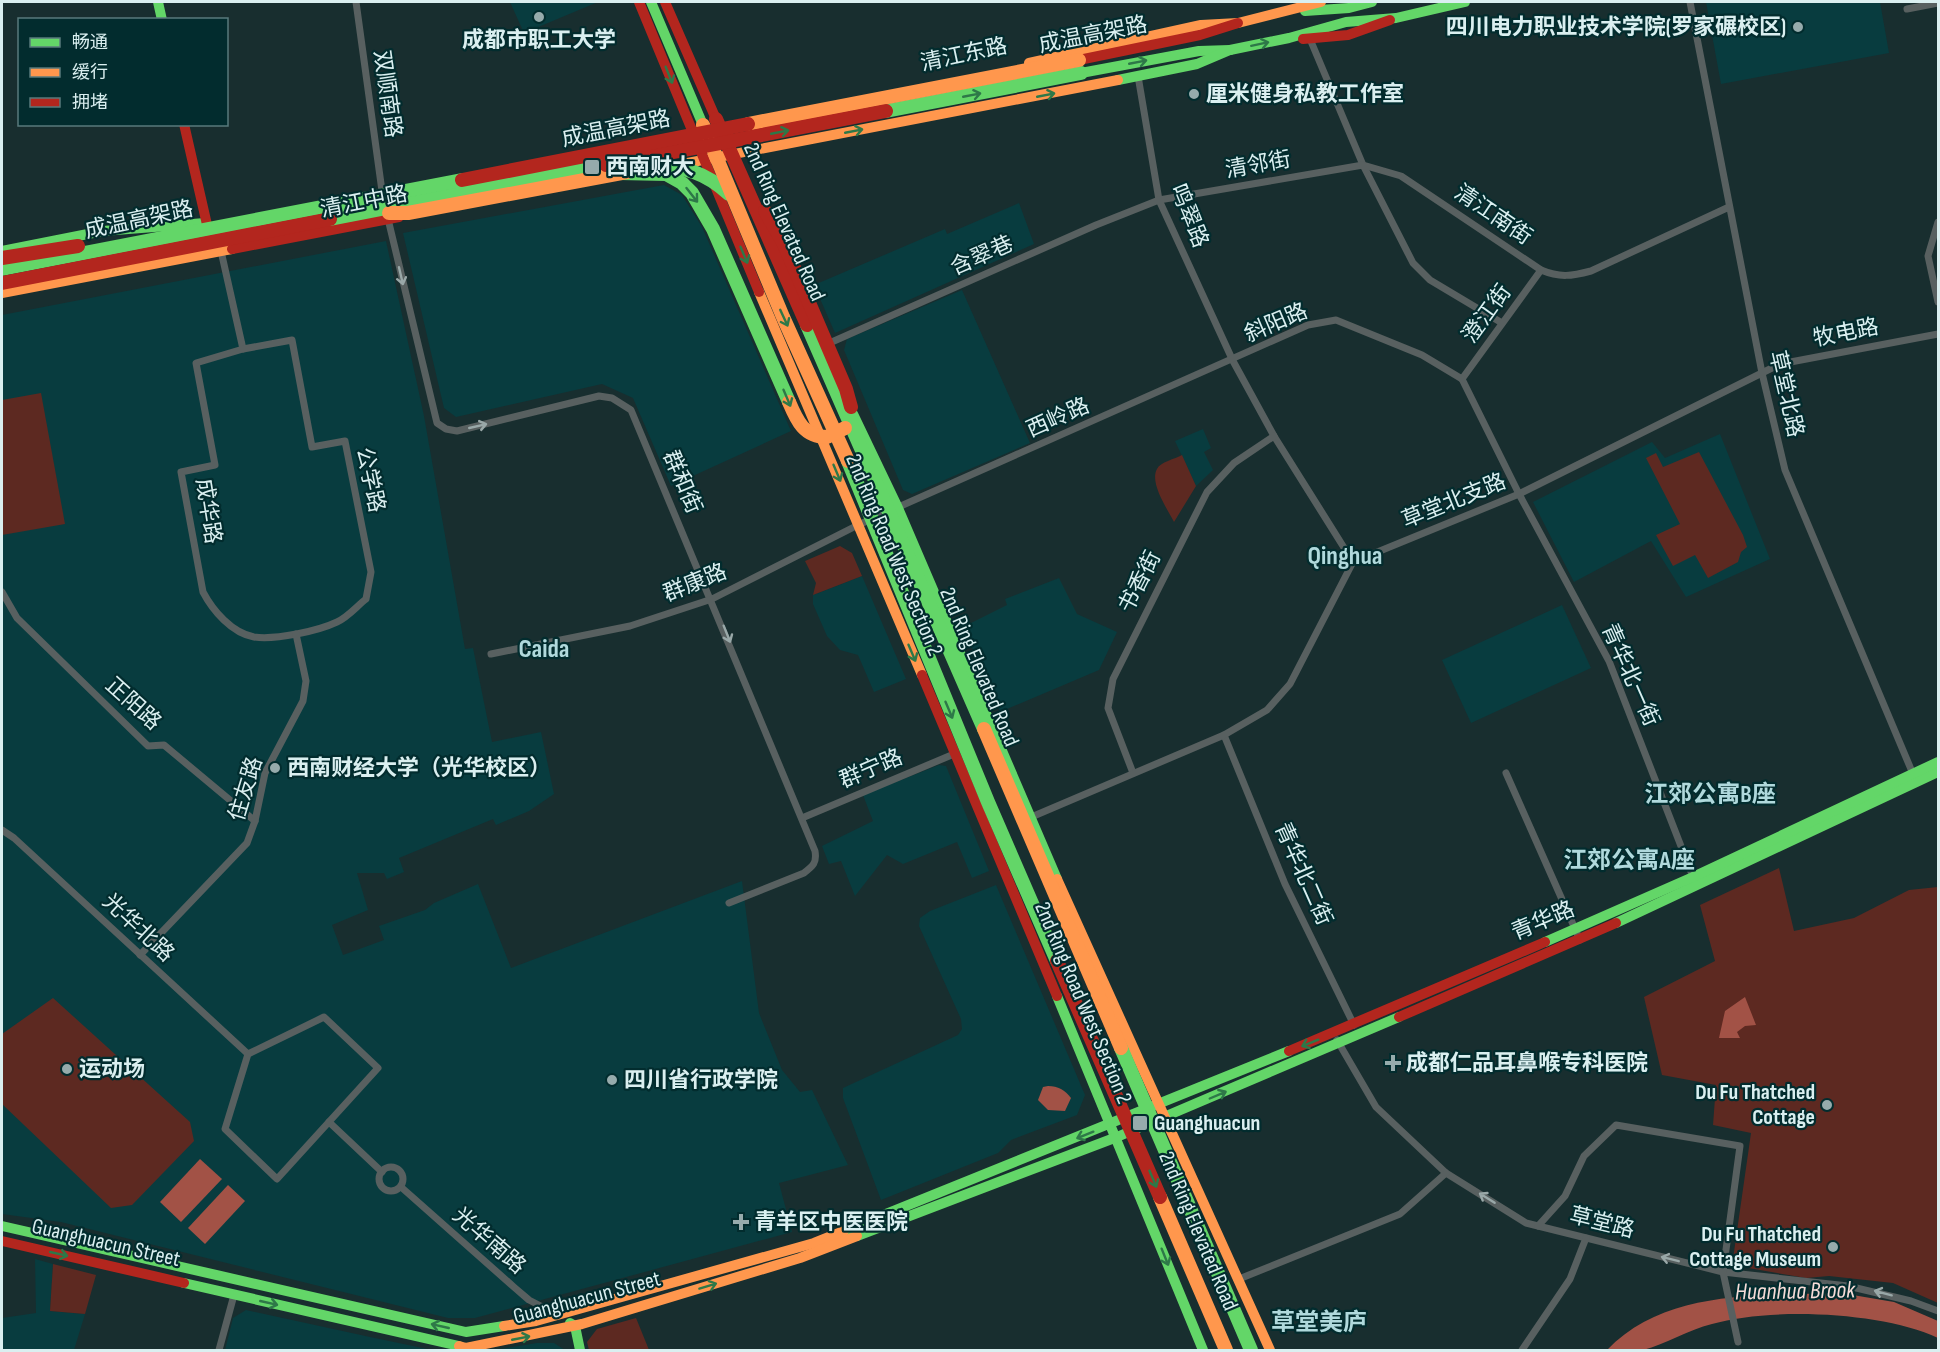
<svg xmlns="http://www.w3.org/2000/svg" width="1940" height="1352" font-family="'Sofia Sans Condensed','Noto Sans SC',sans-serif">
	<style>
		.built { fill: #083c3f }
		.green { fill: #5d2921 }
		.water { fill: #a25246 }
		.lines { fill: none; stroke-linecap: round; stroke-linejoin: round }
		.street { stroke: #586060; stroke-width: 7 }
		.fast { stroke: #63d668; stroke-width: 10 }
		.slow { stroke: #ff974d; stroke-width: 10 }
		.jam { stroke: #b3261e; stroke-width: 10 }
		.fast-bridge { stroke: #63d668; stroke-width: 14 }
		.slow-bridge { stroke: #ff974d; stroke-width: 14 }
		.jam-bridge { stroke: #b3261e; stroke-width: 14 }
		.oneway { stroke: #2e7848 }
		.oneway2 { stroke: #99a8a8 }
		.poi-dot { fill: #96abac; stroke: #022c2e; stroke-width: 2 }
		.labels { text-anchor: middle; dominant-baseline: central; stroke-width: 4.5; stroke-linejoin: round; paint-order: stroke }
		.poi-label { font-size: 22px; font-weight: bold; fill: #daeff0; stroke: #022c2e; text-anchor: start }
		.street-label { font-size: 22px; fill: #daeff0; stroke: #022c2e }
		.neighbourhood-label { font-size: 24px; font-weight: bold; fill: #b0d9dc; stroke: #022c2e }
		.water-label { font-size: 24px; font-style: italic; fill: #f6dcd7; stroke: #022c2e }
		.quarter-label { font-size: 26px; font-weight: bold; fill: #b0d9dc; stroke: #022c2e }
	</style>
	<rect width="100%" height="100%" fill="#182e2f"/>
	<!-- built -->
	<g class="built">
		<polygon points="510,2 598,2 524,33"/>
		<polygon points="1706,2 1880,2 1889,53 1721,84"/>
		<polygon points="664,185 682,195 702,227 791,431 671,486 633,398 602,384 456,417 444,408 403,233"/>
		<polygon points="1019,203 1034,244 835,333 814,285 945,229 947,234"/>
		<polygon points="386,241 424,416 465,649 473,648 492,742 541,732 554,794 529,811 496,825 493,819 399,858 404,872 387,879 384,873 357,873 368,910 332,925 343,955 384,940 379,926 425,910 434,903 478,884 511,968 742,881 759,1013 782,1070 800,1092 812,1090 848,1165 779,1183 792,1232 475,1318 448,1318 61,1222 2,1214 2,315"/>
		<polygon points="962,290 1030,443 912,494 903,490 844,350 847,339"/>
		<polygon points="1203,429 1211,448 1204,452 1213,470 1196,486 1175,441"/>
		<polygon points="1720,434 1770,559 1686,597 1651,541 1574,582 1533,502 1652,442 1665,458"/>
		<polygon points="862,576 906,679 874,692 858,655 840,650 827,636 813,604 813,595"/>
		<polygon points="1059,578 1077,614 1117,632 1099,670 1000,712 963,627 1007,605 1005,599"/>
		<polygon points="1562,605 1591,668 1471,723 1442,660"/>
		<polygon points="939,765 946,766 989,871 972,878 957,842 903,864 887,855 855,896 841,861 829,864 822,846 873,821 863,795"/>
		<polygon points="996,885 1085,1095 1077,1115 1011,1140 998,1153 881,1200 843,1098 843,1088 958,1035 962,1029 961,1019 919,926 920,918 930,911"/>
		<polygon points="35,1259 53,1264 50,1311 85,1314 74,1350 2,1350 2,1318 36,1313"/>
		<polygon points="246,1310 370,1337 432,1350 225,1350 233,1318"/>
		<polygon points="537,1343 554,1343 565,1350 494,1350"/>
	</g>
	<!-- green -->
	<g class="green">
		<polygon points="41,393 65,524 2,535 2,400"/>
		<polygon points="1699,452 1743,535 1747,547 1741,552 1738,562 1708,578 1695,555 1673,566 1656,535 1680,524 1646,458 1656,453 1663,467"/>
		<path d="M1182,455L1196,486L1174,522C1168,510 1149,483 1157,469C1160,462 1175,459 1182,455Z"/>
		<polygon points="840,546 852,553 862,576 813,595 816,583 805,561"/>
		<polygon points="1779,868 1794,931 1854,918 1909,890 1938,887 1938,1303 1893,1283 1829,1276 1806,1278 1737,1266 1733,1259 1751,1133 1713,1125 1716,1085 1662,1075 1644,997 1715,961 1700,905"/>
		<polygon points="53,998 190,1122 194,1141 132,1205 111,1208 2,1104 2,1034"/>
		<polygon points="53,1264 96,1275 85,1314 50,1311"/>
		<polygon points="636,1318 649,1350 589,1350 587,1342 597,1329"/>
	</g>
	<!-- water -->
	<g class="water">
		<polygon points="1745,997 1756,1025 1745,1026 1737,1032 1740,1038 1719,1038 1725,1011"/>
		<path d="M1048,1086C1058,1086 1065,1090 1071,1098L1065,1111L1048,1110L1038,1100L1043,1087Z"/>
		<polygon points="200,1159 222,1179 181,1222 160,1202"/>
		<polygon points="228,1185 245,1201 205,1244 188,1228"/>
		<path d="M1841,1293L1894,1302L1938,1321V1338C1882,1312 1772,1307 1712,1324C1688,1330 1666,1344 1643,1350C1633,1352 1617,1350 1607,1350C1666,1288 1763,1296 1841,1293Z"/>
	</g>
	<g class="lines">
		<!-- street -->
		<g class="street">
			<polyline points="356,2 382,191"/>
			<polyline points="1690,2 1762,373 1785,470 1913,774"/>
			<polyline points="1907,9 1938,3"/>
			<path d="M1310,39L1363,165L1401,176L1541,270C1560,278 1572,276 1591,271L1729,207"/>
			<polyline points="1138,76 1159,200 1233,361 1274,436 1353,562"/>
			<path d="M388,219L437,423L446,429L457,431L599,396L612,398L631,410L815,851C817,863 813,866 804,873L729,903"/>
			<polyline points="1938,222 1928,256 1938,302"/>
			<polyline points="221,251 243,349"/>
			<path d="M292,340L312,447L345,441L371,572L366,599C357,606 348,617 337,622C318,631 276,640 254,637C232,633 213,611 203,592L181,472L215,465L196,363L243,349Z"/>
			<polyline points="825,345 1096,225 1159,200 1363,165 1413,263 1430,280 1502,323"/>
			<polyline points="1462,379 1541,270"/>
			<polyline points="2,592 17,618 148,746 164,745 255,821"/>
			<polyline points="491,654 630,626 712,599 858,525 1308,325 1336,320 1422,355 1462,379 1519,494 1609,661 1693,877"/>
			<polyline points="1224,735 1285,884 1354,1025"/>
			<polyline points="1133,773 1108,708 1113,679 1207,492 1234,463 1274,436"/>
			<polyline points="1506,773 1580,940"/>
			<polyline points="802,818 954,754"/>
			<polyline points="1029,818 1224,735 1267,710 1290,684 1353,562 1519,494 1780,364 1938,334"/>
			<polyline points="2,830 14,838 248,1054"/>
			<polyline points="140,955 247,843 255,821 265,773 303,701 306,681 296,634"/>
			<polygon points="324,1017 378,1068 277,1179 225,1129 248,1054"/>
			<polyline points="1337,1040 1376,1107 1446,1173 1526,1223 1723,1272 1848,1286 1911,1301 1938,1311"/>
			<polyline points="329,1122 382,1172"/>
			<circle cx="391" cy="1179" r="12"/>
			<polyline points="401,1187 515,1288 529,1300 558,1315"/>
			<polyline points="1538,1226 1565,1196 1584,1156 1616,1125 1740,1146 1723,1272 1738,1342"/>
			<polyline points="1239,1279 1400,1214 1446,1173"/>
			<polyline points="219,1350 234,1295"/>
			<polyline points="1522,1350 1570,1279 1586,1238"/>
		</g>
		<!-- fast -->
		<g class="fast">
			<polyline points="158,2 162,20"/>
			<polyline points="651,2 703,125"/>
			<polyline points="1305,11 1349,8 1372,2"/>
			<polyline points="1081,73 1199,51 1230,50"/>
			<polyline points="1118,80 1197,64 1230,50 1289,38 1346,22 1396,18 1465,2"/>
			<polyline points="2,251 103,231 205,223"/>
			<polyline points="853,414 898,508 1057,879"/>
			<polyline points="1616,923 1938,772"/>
			<polyline points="1545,942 1693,877 1938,762"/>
			<polyline points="1057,996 1203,1350"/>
			<polyline points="2,1226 466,1332 504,1326"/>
			<polyline points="844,1231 1289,1051"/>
			<polyline points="857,1236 1117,1137 1399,1017"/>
			<polyline points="184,1283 459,1346"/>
			<polyline points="570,1323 575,1326 580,1350"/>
		</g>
		<!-- slow -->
		<g class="slow">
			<polyline points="1029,63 1201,25 1238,23 1321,2"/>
			<polyline points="677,165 1118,80"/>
			<polyline points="759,292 922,675"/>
			<polyline points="2,293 232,249"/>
			<polyline points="1057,879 1270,1350"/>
			<polyline points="504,1326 536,1321 814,1243 844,1231"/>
			<polyline points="459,1346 466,1348 582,1324 800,1258 857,1236"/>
		</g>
		<!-- jam -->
		<g class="jam">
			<polyline points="639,2 759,292"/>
			<polyline points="665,2 716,119"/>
			<polyline points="1303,39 1348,35 1390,20"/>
			<polyline points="1079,60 1200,35 1238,23"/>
			<polyline points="184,124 208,229"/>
			<polyline points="232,249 399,217"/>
			<polyline points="922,675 1057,996"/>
			<polyline points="1399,1017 1616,923"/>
			<polyline points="1289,1051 1545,942"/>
			<polyline points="2,1241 184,1283"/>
		</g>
		<!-- fast-bridge -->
		<g class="fast-bridge">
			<polyline points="886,111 1081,73"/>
			<path d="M652,167C683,165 706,173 729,194"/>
			<polyline points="620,173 666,174 682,183 692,193 713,229 789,402"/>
			<polyline points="330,219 606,165"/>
			<polyline points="2,269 462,180"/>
			<polyline points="807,325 984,729"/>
			<polyline points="848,461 988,802 1057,961"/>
			<polyline points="1121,1048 1251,1350"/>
		</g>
		<!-- slow-bridge -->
		<g class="slow-bridge">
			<polyline points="748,124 1079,60"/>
			<polyline points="703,125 783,317 848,461"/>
			<polyline points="389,213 408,213 627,172"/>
			<path d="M789,402C797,421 804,437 827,437L845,428"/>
			<polyline points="984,729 1121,1048"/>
			<polyline points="1160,1197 1226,1350"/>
		</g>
		<!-- jam-bridge -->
		<g class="jam-bridge">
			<polyline points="716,119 807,325"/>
			<polyline points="606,165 886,111"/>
			<polyline points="462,180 748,124"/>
			<polyline points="765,211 783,242 846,389 851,407"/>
			<polyline points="2,258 78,246"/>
			<polyline points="2,283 330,219"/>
			<polyline points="1057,961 1160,1197"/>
		</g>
	</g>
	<!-- one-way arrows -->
	<defs><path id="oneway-shaft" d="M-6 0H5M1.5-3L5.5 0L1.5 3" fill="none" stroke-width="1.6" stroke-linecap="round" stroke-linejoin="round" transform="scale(1.5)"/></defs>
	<g class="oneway">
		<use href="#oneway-shaft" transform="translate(1260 44) rotate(-12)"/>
		<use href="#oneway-shaft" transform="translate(1138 62) rotate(-11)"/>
		<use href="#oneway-shaft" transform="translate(669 75) rotate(68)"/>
		<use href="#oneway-shaft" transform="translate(972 95) rotate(-11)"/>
		<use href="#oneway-shaft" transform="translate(1046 95) rotate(-11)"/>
		<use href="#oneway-shaft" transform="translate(854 131) rotate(-11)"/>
		<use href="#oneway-shaft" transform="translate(780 132) rotate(-11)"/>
		<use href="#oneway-shaft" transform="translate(692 195) rotate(52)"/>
		<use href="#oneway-shaft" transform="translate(744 255) rotate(67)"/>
		<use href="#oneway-shaft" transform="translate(784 318) rotate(65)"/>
		<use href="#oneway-shaft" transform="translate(787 398) rotate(67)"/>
		<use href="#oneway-shaft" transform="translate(837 473) rotate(67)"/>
		<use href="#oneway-shaft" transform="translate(912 653) rotate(67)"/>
		<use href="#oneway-shaft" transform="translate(949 710) rotate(67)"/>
		<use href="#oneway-shaft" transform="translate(1310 1043) rotate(158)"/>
		<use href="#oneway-shaft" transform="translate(1218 1095) rotate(-23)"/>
		<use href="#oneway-shaft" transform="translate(1085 1135) rotate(158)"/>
		<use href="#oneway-shaft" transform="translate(1153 1179) rotate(67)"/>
		<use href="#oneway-shaft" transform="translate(59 1254) rotate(13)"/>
		<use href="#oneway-shaft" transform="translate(1165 1257) rotate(68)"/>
		<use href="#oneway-shaft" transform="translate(708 1286) rotate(-17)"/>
		<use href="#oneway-shaft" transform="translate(269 1303) rotate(13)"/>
		<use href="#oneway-shaft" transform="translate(440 1326) rotate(-167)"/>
		<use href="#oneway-shaft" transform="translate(521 1338) rotate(-11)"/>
	</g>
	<g class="oneway2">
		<use href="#oneway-shaft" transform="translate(401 276) rotate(77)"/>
		<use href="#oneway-shaft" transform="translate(478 426) rotate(-13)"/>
		<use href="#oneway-shaft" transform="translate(727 634) rotate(68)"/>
		<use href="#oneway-shaft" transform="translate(1487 1198) rotate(-148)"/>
		<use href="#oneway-shaft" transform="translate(1670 1259) rotate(-166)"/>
		<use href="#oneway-shaft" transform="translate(1883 1293) rotate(-165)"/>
	</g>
	<!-- markers -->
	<g class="poi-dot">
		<circle cx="539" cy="17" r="6"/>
		<circle cx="1798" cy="27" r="6"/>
		<circle cx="1194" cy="94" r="6"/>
		<rect x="584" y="159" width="16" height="16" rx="3"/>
		<circle cx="275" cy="768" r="6"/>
		<path d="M1390 1054h6v6h6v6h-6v6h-6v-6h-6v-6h6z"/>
		<circle cx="67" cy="1069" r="6"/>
		<circle cx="612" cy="1080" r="6"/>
		<circle cx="1827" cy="1105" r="6"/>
		<rect x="1132" y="1115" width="16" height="16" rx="3"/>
		<path d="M738 1213h6v6h6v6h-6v6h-6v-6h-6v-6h6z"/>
		<circle cx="1833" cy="1247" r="6"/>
	</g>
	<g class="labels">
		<!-- poi labels -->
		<g class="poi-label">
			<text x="1786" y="27" text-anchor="end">四川电力职业技术学院(罗家碾校区)</text>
			<text x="539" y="40" text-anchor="middle">成都市职工大学</text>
			<text x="1206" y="94">厘米健身私教工作室</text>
			<text x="606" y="167">西南财大</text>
			<text x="287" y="768">西南财经大学（光华校区）</text>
			<text x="1406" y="1063">成都仁品耳鼻喉专科医院</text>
			<text x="79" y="1069">运动场</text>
			<text x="624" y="1080">四川省行政学院</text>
			<text x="1815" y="1092" text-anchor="end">Du Fu Thatched<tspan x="1815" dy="25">Cottage</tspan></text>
			<text x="1154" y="1123">Guanghuacun</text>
			<text x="754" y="1222">青羊区中医医院</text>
			<text x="1821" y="1234" text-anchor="end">Du Fu Thatched<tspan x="1821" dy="25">Cottage Museum</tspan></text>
		</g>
		<!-- street labels -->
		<g class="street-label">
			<text transform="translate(1093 35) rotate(-11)">成温高架路</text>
			<text transform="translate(964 55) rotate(-12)">清江东路</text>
			<text transform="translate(387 94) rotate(82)">双顺南路</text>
			<text transform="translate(616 129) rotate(-11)">成温高架路</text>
			<text transform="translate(1258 165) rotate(-10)">清邻街</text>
			<text transform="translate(364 202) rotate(-11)">清江中路</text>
			<text transform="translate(1493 215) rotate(34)">清江南街</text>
			<text transform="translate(1189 216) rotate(68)">鸣翠路</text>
			<text transform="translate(139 220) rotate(-12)">成温高架路</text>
			<text transform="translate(784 222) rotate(66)">2nd Ring Elevated Road</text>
			<text transform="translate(982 256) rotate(-24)">含翠巷</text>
			<text transform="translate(1487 314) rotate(-54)">澄江街</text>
			<text transform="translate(1276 323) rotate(-23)">斜阳路</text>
			<text transform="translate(1846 333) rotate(-11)">牧电路</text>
			<text transform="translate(1786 394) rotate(77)">草堂北路</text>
			<text transform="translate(1058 418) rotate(-24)">西岭路</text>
			<text transform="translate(370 480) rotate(78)">公学路</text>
			<text transform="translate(682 482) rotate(67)">群和街</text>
			<text transform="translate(1454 501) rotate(-22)">草堂北支路</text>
			<text transform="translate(208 511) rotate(81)">成华路</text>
			<text transform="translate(894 555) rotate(67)">2nd Ring Road West Section 2</text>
			<text transform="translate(1140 582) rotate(-63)">书香街</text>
			<text transform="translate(695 583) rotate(-22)">群康路</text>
			<text transform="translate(979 667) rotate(67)">2nd Ring Elevated Road</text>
			<text transform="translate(1630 675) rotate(66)">青华北一街</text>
			<text transform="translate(133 704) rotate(42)">正阳路</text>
			<text transform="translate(871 769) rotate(-23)">群宁路</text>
			<text transform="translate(246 789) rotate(-73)">住友路</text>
			<text transform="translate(1303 874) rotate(66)">青华北二街</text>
			<text transform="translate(1543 921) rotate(-23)">青华路</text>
			<text transform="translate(138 928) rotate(43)">光华北路</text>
			<text transform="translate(1083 1003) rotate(67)">2nd Ring Road West Section 2</text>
			<text transform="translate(1602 1223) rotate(14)">草堂路</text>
			<text transform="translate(1198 1231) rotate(67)">2nd Ring Elevated Road</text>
			<text transform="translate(489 1241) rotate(41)">光华南路</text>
			<text transform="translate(106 1243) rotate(13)">Guanghuacun Street</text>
			<text transform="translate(587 1298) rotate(-15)">Guanghuacun Street</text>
		</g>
		<!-- neighbourhood labels -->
		<g class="neighbourhood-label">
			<text x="1710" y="794">江郊公寓B座</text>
			<text x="1629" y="860">江郊公寓A座</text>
			<text x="1319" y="1322">草堂美庐</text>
		</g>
		<!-- water labels -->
		<g class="water-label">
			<text transform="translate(1795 1291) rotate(-1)">Huanhua Brook</text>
		</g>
		<!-- quarter labels -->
		<g class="quarter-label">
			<text x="1345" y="556">Qinghua</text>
			<text x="544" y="649">Caida</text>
		</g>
	</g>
	<!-- border -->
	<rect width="1940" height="1352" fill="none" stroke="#daeff0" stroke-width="6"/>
	<!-- legend -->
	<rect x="18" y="18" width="210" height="108" fill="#022c2e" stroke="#587a7c" stroke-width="1.5"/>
	<rect x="30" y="38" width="30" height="9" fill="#63d668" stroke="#587a7c" stroke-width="1.5"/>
	<text x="72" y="48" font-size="18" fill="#daeff0">畅通</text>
	<rect x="30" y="68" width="30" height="9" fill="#ff974d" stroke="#587a7c" stroke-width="1.5"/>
	<text x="72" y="78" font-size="18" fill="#daeff0">缓行</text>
	<rect x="30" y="98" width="30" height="9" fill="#b3261e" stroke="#587a7c" stroke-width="1.5"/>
	<text x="72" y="108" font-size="18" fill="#daeff0">拥堵</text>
</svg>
